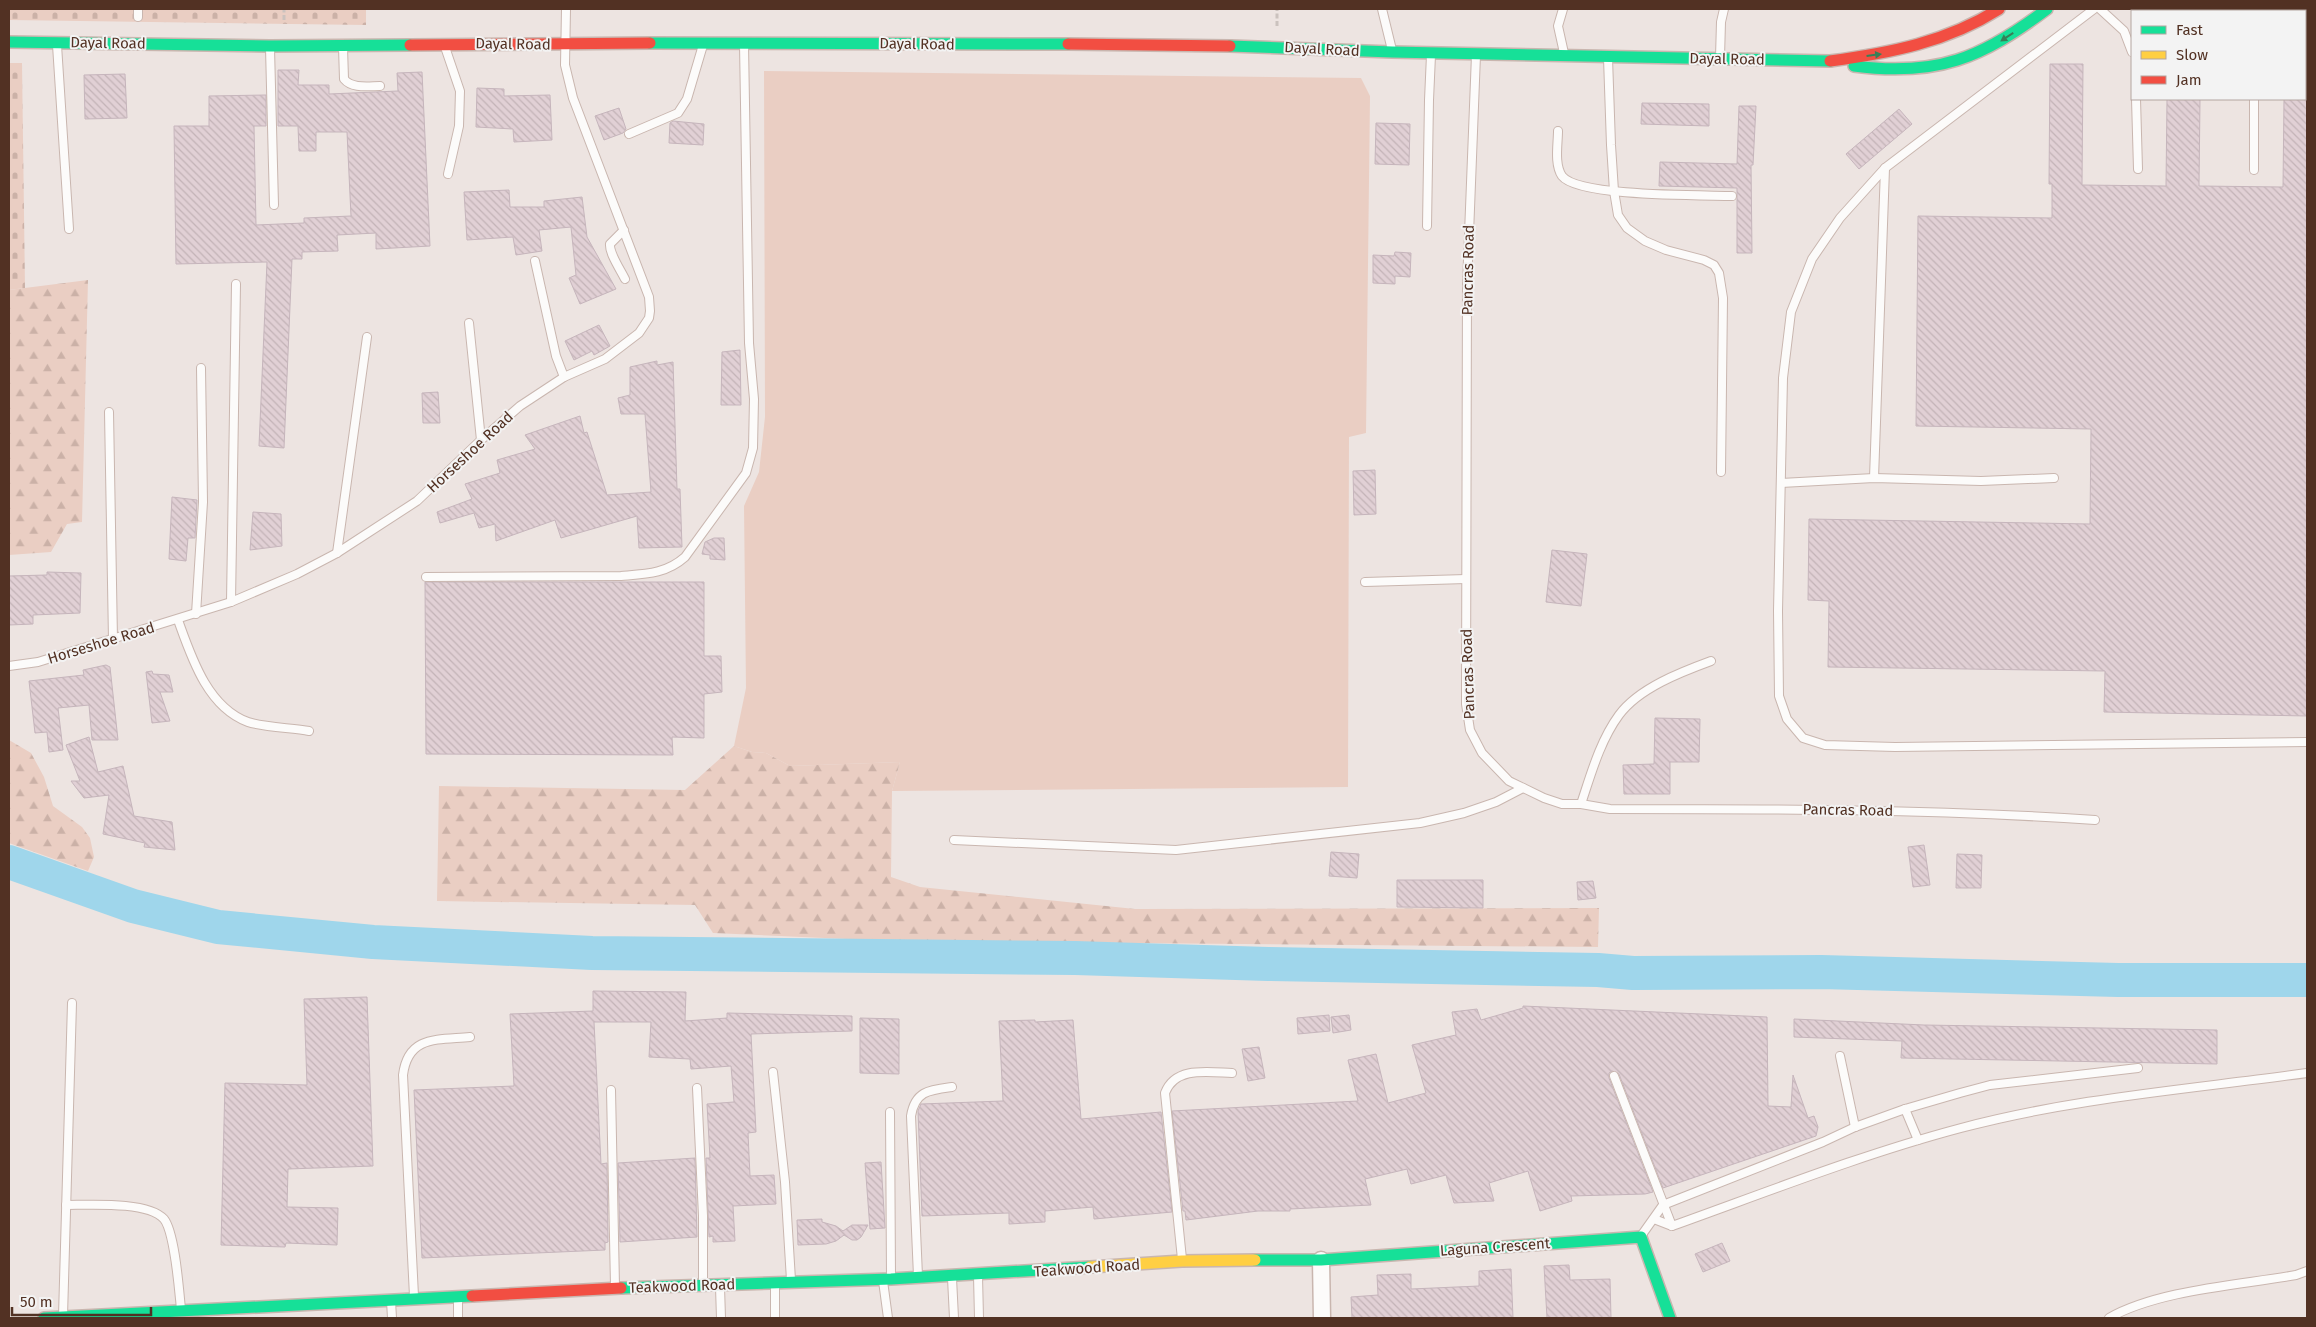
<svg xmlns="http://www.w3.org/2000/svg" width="2316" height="1327" font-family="'Fira Sans',sans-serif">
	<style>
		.green { fill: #eacec3 }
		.forest { fill: url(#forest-firs) }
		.cemetery { fill: url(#cemetery-stones) }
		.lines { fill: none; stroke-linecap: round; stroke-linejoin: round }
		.river { stroke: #9fd6eb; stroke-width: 34 }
		.building { fill: url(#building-back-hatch); stroke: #c6b5bc }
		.lane-casing { stroke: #c9b6af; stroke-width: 10 }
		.street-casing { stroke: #c9b6af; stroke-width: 19 }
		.fast-casing { stroke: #c9b6af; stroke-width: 14 }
		.slow-casing { stroke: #c9b6af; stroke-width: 14 }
		.jam-casing { stroke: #c9b6af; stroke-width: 14 }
		.path { stroke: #cbc2be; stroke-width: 3; stroke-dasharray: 5 2.5; stroke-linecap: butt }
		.lane { stroke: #fcfbfa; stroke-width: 8 }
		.street { stroke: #fcfbfa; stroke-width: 16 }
		.fast { stroke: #16e098; stroke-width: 11 }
		.slow { stroke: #ffcf43; stroke-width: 11 }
		.jam { stroke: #f24e42; stroke-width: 11 }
		.oneway { fill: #378058 }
		.labels { text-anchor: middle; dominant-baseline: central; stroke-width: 4; stroke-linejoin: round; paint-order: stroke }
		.street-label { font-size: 15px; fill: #523123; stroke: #f3f3f3 }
	</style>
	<defs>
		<pattern id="forest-firs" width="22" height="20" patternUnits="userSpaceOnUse" patternTransform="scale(1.25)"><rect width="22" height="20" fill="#eacec3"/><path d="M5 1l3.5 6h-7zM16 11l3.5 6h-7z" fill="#cbb1a7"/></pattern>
		<pattern id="cemetery-stones" width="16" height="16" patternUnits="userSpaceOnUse" patternTransform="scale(1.25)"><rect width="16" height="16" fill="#eacec3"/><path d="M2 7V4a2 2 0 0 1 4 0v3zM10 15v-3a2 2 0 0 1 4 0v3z" fill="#cbb1a7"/></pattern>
		<pattern id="building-back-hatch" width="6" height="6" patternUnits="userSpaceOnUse" patternTransform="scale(1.25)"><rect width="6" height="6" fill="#e1d0d5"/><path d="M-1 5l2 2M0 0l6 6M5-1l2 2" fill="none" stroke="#c3b3b7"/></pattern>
	</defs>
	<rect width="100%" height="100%" fill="#ede4e1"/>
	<!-- green -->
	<polygon class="green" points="764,71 1361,78 1370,96 1366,433 1349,437 1348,787 892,791 900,762 790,766 766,753 752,752 734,746 746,688 744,506 759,472 765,417"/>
	<!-- forest -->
	<g class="forest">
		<polygon points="88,280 82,522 67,524 51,552 9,555 9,290"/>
		<polygon points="9,740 31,753 44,777 53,806 82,827 90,838 94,857 88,871 9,843"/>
		<polygon points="734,746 752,752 766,753 790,766 900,762 892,791 891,877 920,887 1135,909 1599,908 1598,947 893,941 713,933 695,905 437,901 439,786 685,790"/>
	</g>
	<!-- cemetery -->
	<g class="cemetery">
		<polygon points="9,9 366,9 366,25 9,20"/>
		<polygon points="9,63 22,63 25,288 9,290"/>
	</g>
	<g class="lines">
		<!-- river -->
		<polyline class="river" points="9,862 133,906 218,927 373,942 592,953 1075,958 1268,964 1598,970 1633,973 1821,972 2118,980 2307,980"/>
	</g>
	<!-- building -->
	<g class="building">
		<polygon points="2050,64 2083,64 2082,185 2166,186 2167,99 2200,99 2199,186 2283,187 2284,99 2307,99 2307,716 2104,712 2105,671 1828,667 1829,601 1808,600 1809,519 2090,524 2091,429 1916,426 1918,216 2052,218 2052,184 2049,184"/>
		<polygon points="278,70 299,70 298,85 329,85 329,94 398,91 397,73 422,72 430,246 376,249 376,233 337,235 338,251 302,252 302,259 292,259 284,448 259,446 267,262 176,264 174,126 209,126 209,96 266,95 266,126 254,126 256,225 304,223 304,218 351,216 347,132 316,132 316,151 299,151 298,126 278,126"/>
		<polygon points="125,74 127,118 85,119 84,75"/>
		<polygon points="477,88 504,89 504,96 550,95 552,140 514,142 513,129 476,127"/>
		<polygon points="1642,103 1709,104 1709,126 1641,124"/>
		<polygon points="1739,106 1756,106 1753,165 1751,165 1752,253 1737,253 1737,188 1659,186 1660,162 1737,164"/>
		<polygon points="619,108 626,129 623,133 604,140 595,116"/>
		<polygon points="1899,109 1912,124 1859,169 1846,154"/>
		<polygon points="673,121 704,124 703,145 669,143 670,123"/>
		<polygon points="1376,123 1410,124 1409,165 1375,164"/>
		<polygon points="509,190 510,207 544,207 544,201 582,197 587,237 616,289 580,304 569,278 576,275 571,227 539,230 542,251 516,255 513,237 467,240 464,192"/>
		<polygon points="1395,252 1411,253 1410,277 1395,276 1395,284 1373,283 1373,255 1394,256"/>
		<polygon points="599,325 610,346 594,355 592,351 574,360 565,341"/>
		<polygon points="740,350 741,405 721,405 722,352"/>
		<polygon points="657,361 657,365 673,362 677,489 680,489 682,547 639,548 637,516 561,538 555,520 496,541 495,524 479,528 474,513 440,523 437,512 472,499 465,484 500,473 497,460 535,449 525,435 580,416 584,433 587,432 607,495 651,492 645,414 621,414 618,398 630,395 630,367"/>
		<polygon points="438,392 440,423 423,423 422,393"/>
		<polygon points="1375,470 1376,514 1354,515 1353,471"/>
		<polygon points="172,497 197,500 195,538 188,538 186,561 169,559"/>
		<polygon points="253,512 281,514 282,546 250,550"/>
		<polygon points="714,538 724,538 725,560 710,559 710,555 702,554 705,542"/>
		<polygon points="1552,550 1587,554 1581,606 1546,602"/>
		<polygon points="47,572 81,573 80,613 33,615 33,624 9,625 9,576 47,575"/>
		<polygon points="425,582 704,582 704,656 721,656 722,692 704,694 704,738 672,737 673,755 426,754"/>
		<polygon points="106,665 110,667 118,740 92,740 89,705 58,708 63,750 49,752 47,732 35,733 29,681 84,675 83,670"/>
		<polygon points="152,671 153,674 169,675 173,692 160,692 170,721 152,723 146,672"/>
		<polygon points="1655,718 1700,719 1699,762 1670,762 1670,794 1624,794 1623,765 1654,764"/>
		<polygon points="89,737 98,772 123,766 134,816 172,822 175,850 144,847 145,843 103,834 109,795 84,798 71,781 80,781 66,745"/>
		<polygon points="1924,845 1930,885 1913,887 1908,847"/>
		<polygon points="1331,852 1359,854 1357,878 1329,876"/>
		<polygon points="1957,854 1982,855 1981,888 1956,888"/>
		<polygon points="1397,880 1483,880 1483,908 1397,907"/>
		<polygon points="1593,881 1596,898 1578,900 1577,882"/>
		<polygon points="593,991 686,992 685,1021 727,1018 727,1013 852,1016 852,1031 751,1034 756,1132 748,1133 750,1176 774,1175 776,1204 733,1206 735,1241 713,1242 713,1236 709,1237 706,1158 710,1158 707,1104 734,1102 731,1066 691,1069 690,1059 649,1057 651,1022 594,1022 601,1164 607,1163 608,1242 605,1243 605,1250 422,1258 414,1090 514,1086 510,1014 593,1011"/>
		<polygon points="367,997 373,1166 288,1169 287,1207 338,1208 337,1245 286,1243 285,1247 221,1245 225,1083 307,1085 304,999"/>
		<polygon points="1523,1006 1767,1017 1768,1106 1791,1107 1793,1075 1808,1118 1814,1116 1818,1127 1816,1136 1663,1188 1619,1074 1612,1071 1609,1073 1609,1078 1653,1192 1645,1194 1571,1196 1572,1201 1540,1211 1528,1171 1489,1183 1494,1201 1454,1203 1446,1175 1411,1184 1407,1169 1365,1179 1371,1205 1290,1209 1290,1211 1258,1211 1186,1220 1185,1211 1183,1211 1172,1111 1358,1101 1348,1060 1376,1054 1388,1103 1426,1093 1412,1045 1456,1035 1452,1012 1477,1009 1481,1020 1523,1008"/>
		<polygon points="1329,1015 1330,1031 1298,1034 1297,1018"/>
		<polygon points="1349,1015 1351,1030 1333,1033 1331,1017"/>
		<polygon points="860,1018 899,1019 899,1074 860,1073"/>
		<polygon points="1794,1019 1924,1025 2217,1030 2217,1064 1901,1058 1902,1041 1794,1037"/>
		<polygon points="1035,1020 1035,1022 1073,1020 1081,1119 1161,1112 1172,1212 1094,1219 1093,1207 1045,1211 1045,1222 1009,1224 1009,1213 922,1216 918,1111 921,1104 1003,1101 999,1021"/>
		<polygon points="1259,1047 1265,1078 1248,1081 1242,1049"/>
		<polygon points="695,1158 697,1237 620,1242 618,1163"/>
		<polygon points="881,1162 885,1228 870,1229 865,1163"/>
		<polygon points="822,1219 822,1222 836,1226 843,1231 852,1225 868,1225 861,1237 857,1240 852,1240 844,1235 836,1241 826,1244 798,1245 797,1220"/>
		<polygon points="1722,1243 1730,1261 1703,1272 1695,1254"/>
		<polygon points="1569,1265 1570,1280 1610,1279 1611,1318 1547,1318 1544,1266"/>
		<polygon points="1511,1269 1513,1318 1352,1318 1351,1297 1378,1295 1377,1275 1411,1274 1411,1289 1479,1286 1479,1271"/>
	</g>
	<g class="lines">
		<defs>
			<g id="lane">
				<polyline points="1382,9 1392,50"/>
				<polyline points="1563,9 1558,26 1564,53"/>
				<polyline points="2094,9 1885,168 1840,218 1812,259 1791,312 1783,378 1778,611 1779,696 1787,719 1803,738 1825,745 1895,747 2307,742"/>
				<polyline points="2100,9 2124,31 2132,52"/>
				<polyline points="2236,9 2307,11"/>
				<polyline points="138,17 138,9"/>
				<polyline points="57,45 69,229"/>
				<path d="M343,47L344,79C352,89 369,86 380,86"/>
				<polyline points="445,47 460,91 459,126 448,174"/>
				<polyline points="270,48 274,205"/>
				<path d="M1476,55L1467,285L1466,704L1470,730L1482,753L1509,781L1544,798L1562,804H1581L1610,809C1772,809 1933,809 2095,820"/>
				<polyline points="1720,57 1721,22 1724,9"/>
				<polyline points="1608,58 1611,145 1614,191 1618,215 1627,228 1645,241 1666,250 1704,260 1714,265 1719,273 1723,298 1721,472"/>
				<polyline points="2136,99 2138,169"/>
				<path d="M1558,131C1558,144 1554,164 1562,176C1578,197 1702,195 1732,196"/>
				<polyline points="629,134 678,113 687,99 703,45"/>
				<polyline points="2254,170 2254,99"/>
				<polyline points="1427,226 1429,100 1431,55"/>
				<path d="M624,230L610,244C609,253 620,269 625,279"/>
				<polyline points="535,261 556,356 564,377"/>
				<polyline points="469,323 481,440"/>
				<polyline points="109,412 113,640"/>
				<polyline points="1874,478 1885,168"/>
				<polyline points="1781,483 1874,478 1981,481 2054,478"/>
				<polyline points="337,553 367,337"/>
				<path d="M426,577L621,576C645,574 666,574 685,557L746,473L753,448L754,399L749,343L744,44"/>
				<polyline points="1365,582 1466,579"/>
				<polyline points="231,602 236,284"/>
				<polyline points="196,614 203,502 201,368"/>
				<path d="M178,620C191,656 207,707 248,722C262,727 293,728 309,731"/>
				<polyline points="9,666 38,662 231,602 297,574 337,553 417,501 481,440 520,406 564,377 605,359 639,333 649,318 650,311 649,297 573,98 565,65 566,9"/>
				<path d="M1581,804C1591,774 1600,741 1619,715C1639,688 1681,672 1711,661"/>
				<polyline points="954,840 1176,850 1420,823 1464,813 1496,802 1523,788"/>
				<polyline points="1840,1056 1855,1127"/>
				<polyline points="773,1072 785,1182 791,1280"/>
				<polyline points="1614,1076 1672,1226"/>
				<polyline points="697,1088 703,1216 703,1284"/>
				<polyline points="611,1090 615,1286"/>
				<polyline points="1905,1109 1918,1140"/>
				<polyline points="890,1112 891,1277"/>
				<path d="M66,1205C89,1205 148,1201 164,1219C175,1233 179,1290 181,1309"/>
				<path d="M1654,1219L1672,1226C1767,1192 1863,1154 1961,1128C2073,1098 2192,1089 2307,1073"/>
				<polyline points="1641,1236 1663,1205 1823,1142 1855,1127 1905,1109 1960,1093 1990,1085 2138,1068"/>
				<path d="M1182,1259L1165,1093C1175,1066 1208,1072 1232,1073"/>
				<path d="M918,1276L911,1116C915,1091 929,1090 952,1087"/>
				<polyline points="978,1276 979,1318"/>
				<polyline points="952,1278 954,1318"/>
				<polyline points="883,1281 888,1318"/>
				<polyline points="775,1285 775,1318"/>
				<polyline points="720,1287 721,1318"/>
				<path d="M414,1296L403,1075C408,1035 438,1040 470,1037"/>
				<polyline points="458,1299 458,1318"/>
				<polyline points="391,1301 392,1318"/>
				<polyline points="63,1316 72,1003"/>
				<path d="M2109,1318C2158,1290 2240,1285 2296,1275L2307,1271"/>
			</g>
			<polyline id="street" points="1321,1260 1322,1318"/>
			<g id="fast">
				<polyline points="9,42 270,46 410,45"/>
				<polyline points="650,43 1068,44"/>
				<polyline points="1230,46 1392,52 1830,61"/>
				<path d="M1854,66C1937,77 1982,58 2047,9"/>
				<polyline points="1255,1260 1321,1260 1641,1237 1670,1318"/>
				<polyline points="621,1288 891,1279 1090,1267"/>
				<polyline points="44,1318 472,1296"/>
			</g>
			<polyline id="slow" points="1090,1267 1182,1261 1255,1260"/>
			<g id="jam">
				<polyline points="1068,44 1230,46"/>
				<polyline points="410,45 650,43"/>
				<path d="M1830,61C1890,53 1947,42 1999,9"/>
				<polyline points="472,1296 621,1288"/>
			</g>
		</defs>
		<!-- lane casing -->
		<use href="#lane" class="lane-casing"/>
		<!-- street casing -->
		<use href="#street" class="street-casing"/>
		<!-- fast casing -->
		<use href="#fast" class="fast-casing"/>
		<!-- slow casing -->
		<use href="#slow" class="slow-casing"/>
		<!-- jam casing -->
		<use href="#jam" class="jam-casing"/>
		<!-- path -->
		<g class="path">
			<polyline points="284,20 284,9"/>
			<polyline points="1277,26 1277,9"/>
		</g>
		<!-- lane -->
		<use href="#lane" class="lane"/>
		<!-- street -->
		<use href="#street" class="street"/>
		<!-- fast -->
		<use href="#fast" class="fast"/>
		<!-- slow -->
		<use href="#slow" class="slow"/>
		<!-- jam -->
		<use href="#jam" class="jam"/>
	</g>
	<!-- one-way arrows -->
	<defs><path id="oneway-solid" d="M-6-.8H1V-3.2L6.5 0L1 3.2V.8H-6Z" transform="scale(1.25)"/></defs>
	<g class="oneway">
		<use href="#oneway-solid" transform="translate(2007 37) rotate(147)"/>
		<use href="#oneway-solid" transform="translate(1874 55) rotate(-7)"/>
	</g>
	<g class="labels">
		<!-- street labels -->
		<g class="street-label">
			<text transform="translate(108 43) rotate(1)">Dayal Road</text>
			<text transform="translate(513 44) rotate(1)">Dayal Road</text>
			<text transform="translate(917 44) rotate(1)">Dayal Road</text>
			<text transform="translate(1322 49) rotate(3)">Dayal Road</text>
			<text transform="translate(1727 59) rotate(1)">Dayal Road</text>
			<text transform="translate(1468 270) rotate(-89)">Pancras Road</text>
			<text transform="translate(470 452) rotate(-43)">Horseshoe Road</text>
			<text transform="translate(101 643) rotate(-17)">Horseshoe Road</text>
			<text transform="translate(1468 674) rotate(-92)">Pancras Road</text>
			<text transform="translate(1848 810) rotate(1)">Pancras Road</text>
			<text transform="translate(1495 1247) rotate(-4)">Laguna Crescent</text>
			<text transform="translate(1087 1268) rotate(-4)">Teakwood Road</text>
			<text transform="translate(682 1286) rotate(-2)">Teakwood Road</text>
		</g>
	</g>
	<!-- border -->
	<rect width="2316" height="1327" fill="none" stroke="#523123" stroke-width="20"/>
	<!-- legend -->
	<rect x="2131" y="10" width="175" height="90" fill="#f3f3f3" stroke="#b3a5a0"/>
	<rect x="2141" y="26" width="25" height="8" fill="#16e098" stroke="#b3a5a0"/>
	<text x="2176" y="35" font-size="15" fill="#523123">Fast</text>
	<rect x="2141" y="51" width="25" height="8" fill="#ffcf43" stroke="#b3a5a0"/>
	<text x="2176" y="60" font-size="15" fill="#523123">Slow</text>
	<rect x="2141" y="76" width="25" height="8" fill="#f24e42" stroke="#b3a5a0"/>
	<text x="2176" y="85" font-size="15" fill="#523123">Jam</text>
	<!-- scale -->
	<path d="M12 1307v8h139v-8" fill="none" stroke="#523123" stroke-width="2.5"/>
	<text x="20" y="1307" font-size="15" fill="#523123" stroke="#f3f3f3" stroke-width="4" paint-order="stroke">50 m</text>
</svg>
